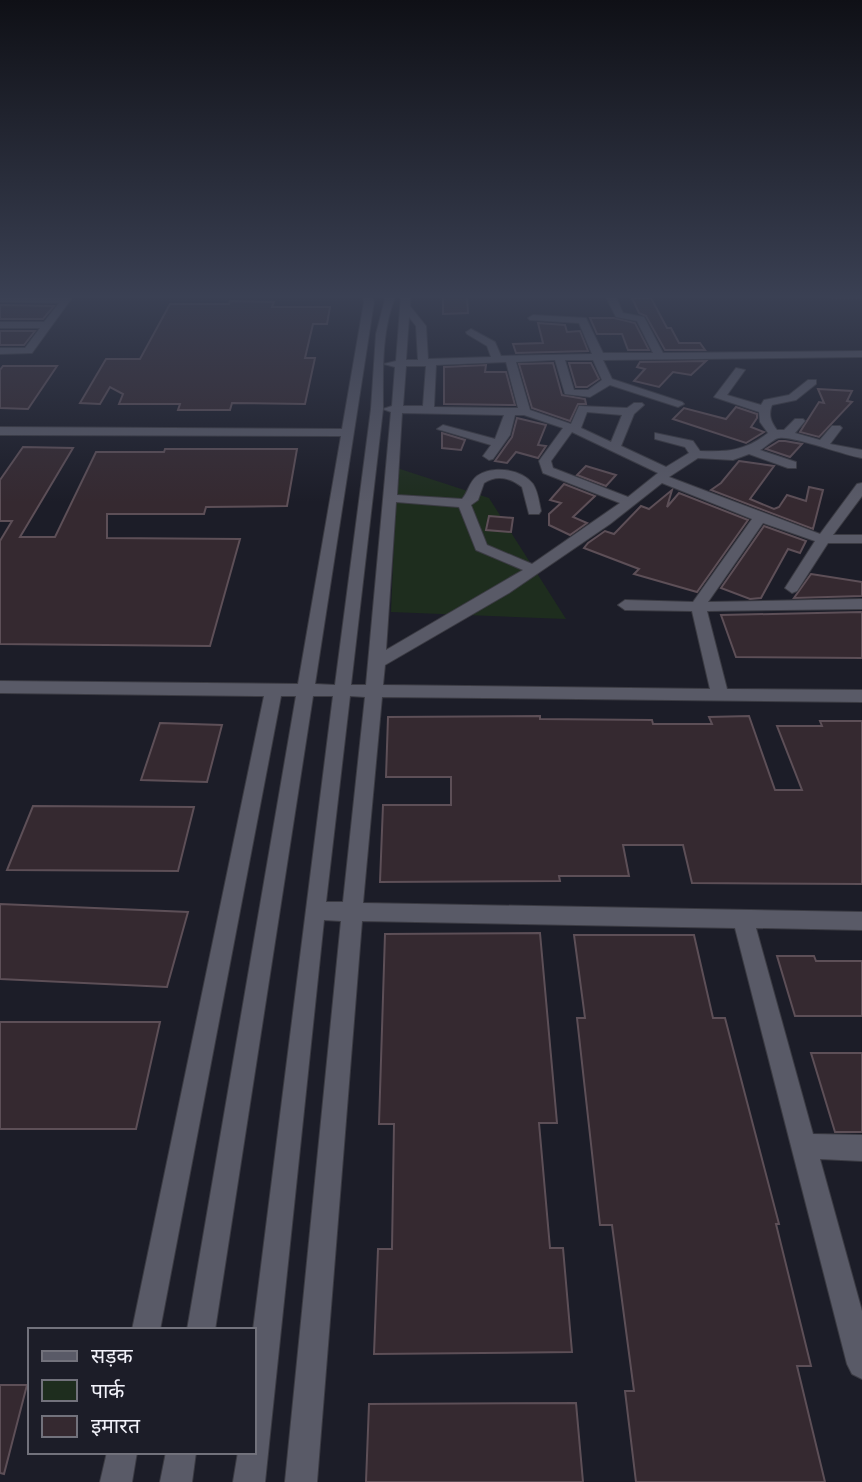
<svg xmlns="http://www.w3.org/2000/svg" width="862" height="1482" font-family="Helvetica,'Noto Sans Devanagari',sans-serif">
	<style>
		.green { fill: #1e2d1e }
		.building { fill: #352930; stroke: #5d4f57; stroke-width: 2 }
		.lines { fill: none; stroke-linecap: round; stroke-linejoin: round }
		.minor-casing { stroke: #3b3b43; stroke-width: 2 }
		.minor { fill: #595a67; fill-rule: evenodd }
	</style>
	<rect width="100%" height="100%" fill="#1c1d28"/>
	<!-- green -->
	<polygon class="green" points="397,468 489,498 566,619 391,612"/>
	<!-- building -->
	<g class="building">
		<polygon points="443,297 467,297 468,313 443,314"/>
		<polygon points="632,298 651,298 667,328 671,328 679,343 700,343 705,350 665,350 646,316 639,313"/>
		<polygon points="230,301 274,302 272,307 330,307 327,324 313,324 305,358 315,358 305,404 232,403 230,410 178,410 180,404 119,404 123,394 110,387 100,404 80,403 106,359 140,359 170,304 229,304"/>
		<polygon points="0,305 54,306 43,319 0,319"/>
		<polygon points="590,318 614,318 635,323 649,350 628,350 622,334 597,334"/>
		<polygon points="538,323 565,325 567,332 580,331 588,351 516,353 513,344 543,343"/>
		<polygon points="0,331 35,331 24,345 0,345"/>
		<polygon points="706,361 691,375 673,372 659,387 634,381 645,369 637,367 640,362"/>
		<polygon points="553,363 562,395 585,399 586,404 578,404 570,421 532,408 519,364"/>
		<polygon points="569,363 591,363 599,379 587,387 576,387"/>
		<polygon points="486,365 485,372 506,372 515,405 444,404 444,367"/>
		<polygon points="3,366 57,366 28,409 0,408 0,370"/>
		<polygon points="818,389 852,391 847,401 852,402 819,437 800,432 819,402 824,403"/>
		<polygon points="736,407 757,414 757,418 751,427 764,432 746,443 673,419 684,408 726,419"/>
		<polygon points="517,418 546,425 538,445 546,446 538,458 516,452 507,463 495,461 512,437"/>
		<polygon points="442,433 465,440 461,450 442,448"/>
		<polygon points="779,441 785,441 802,444 790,457 766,449"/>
		<polygon points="23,447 73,448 20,537 55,537 96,452 164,452 165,449 297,449 287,506 206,507 204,514 107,514 107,538 240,539 210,646 0,644 0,541 12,521 0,521 0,480"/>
		<polygon points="739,461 774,466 750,499 774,509 779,507 787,495 806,501 809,487 823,490 813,529 711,490 721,483"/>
		<polygon points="586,466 616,475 606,486 577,475"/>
		<polygon points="564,484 595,496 573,517 587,523 570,535 549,525 549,514 561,503 550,500"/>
		<polygon points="672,490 667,507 679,493 748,520 697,592 634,574 639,569 584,548 588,543 605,531 614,534 641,506 649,509"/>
		<polygon points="489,516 513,518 511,532 486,530"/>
		<polygon points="764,526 806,541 800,553 788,549 761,598 750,599 721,588"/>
		<polygon points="811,574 862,582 862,596 794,598"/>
		<polygon points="862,612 862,658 736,657 721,615"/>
		<polygon points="540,716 540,719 652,720 653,724 712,724 709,717 749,716 775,790 802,790 777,726 822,726 820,721 862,721 862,884 692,883 683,845 623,845 629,876 559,876 560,881 380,882 383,805 451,805 451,777 386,777 388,717"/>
		<polygon points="160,723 222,725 207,782 141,780"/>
		<polygon points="33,806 194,807 178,871 7,870"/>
		<polygon points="0,904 188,912 167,987 0,979"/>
		<polygon points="540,933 557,1123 539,1123 550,1248 563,1248 572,1352 374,1354 378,1249 392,1249 394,1124 379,1124 385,934"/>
		<polygon points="574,935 694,935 713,1018 725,1018 779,1224 776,1224 811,1366 797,1366 825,1482 636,1482 625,1391 634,1391 612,1225 600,1225 577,1018 585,1018"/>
		<polygon points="777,956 814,956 816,961 862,961 862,1016 795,1016"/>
		<polygon points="0,1022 160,1022 136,1129 0,1129"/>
		<polygon points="811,1053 862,1053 862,1132 835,1132"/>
		<polygon points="0,1385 27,1385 4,1474 0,1473"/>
		<polygon points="576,1403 583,1482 366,1482 369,1404"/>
	</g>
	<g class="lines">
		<defs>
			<g id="minor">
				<polygon points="64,295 74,295 32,353 0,354 0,348 25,348 40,328 0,328 0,322 44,322 59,303 0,302 0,296 63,297"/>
				<path d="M362,295H372L374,302L315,684L335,685L371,409L376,334L386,295H396C381,330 383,371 383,409L392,406L395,367L384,364L396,361L401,295H411L410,306L426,326L428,359L491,357L487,346L467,334L466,332L471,329L495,342L501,356L592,354L579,323L530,320L528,318L533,315L586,318L603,353H653L637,321L616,317L605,295H615L623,313L644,317L663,353L862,351V357L603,360L612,379L682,402L684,404L678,407L610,385L590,397L565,394L555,360L516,362L530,410L571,424L579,406L627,408L634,403H642L644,405L634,414L621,446L666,467L689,453L685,447L655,439V433L693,441L700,451C728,452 745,451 768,433L760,422L759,412L714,397L736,368L745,370L727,395L761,405L764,400L789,395L808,380H816V384L796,400L772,405C768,415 771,422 777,430H784L795,419H803L805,421L795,433L820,440L832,426H840L842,428L830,444L862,450V458C844,455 791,435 779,438C773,439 766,447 760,450L796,462V468H788L749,454L733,460L698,458L669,477L820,534L857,484L862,483V496L833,535H862V543H828L797,591L792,593L785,588L815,541L763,523L708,602L862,599V609L707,611L727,689L862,690V702L382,697L363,903L862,912V930L756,928L813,1134L862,1135V1161L820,1159L862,1311V1379L852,1374L847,1364L735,928L362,921L317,1482H285L341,921L324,920L265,1482H233L238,1452H254L253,1330L333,696H313L215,1330H187L296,696H281L160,1330H132L264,696L0,693V681L298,684L341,436L0,435V427L342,429L364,302ZM409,317L416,326L418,360H406ZM565,360H593L602,380L588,390H574ZM506,362L518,408L434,407L436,365ZM406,366H426L423,406H403ZM383,409L391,412L366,685H351ZM587,412L622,415L611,442L581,428ZM402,413L504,415L495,439L443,425L437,429L491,445L483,456L489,460L493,459L510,435L515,415H524L563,428L539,461L543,473L620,503L532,564L487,545L471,505L478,500L484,483C497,474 511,478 522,487L529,514H539L541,511C539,502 538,492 533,484C522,469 492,465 477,476C469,482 468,493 462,499L397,495ZM572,432L658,473L628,497L553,468L551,461ZM662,483L752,519L693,602L625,600L618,605L625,610L692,611L710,689L383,685L385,665L509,593L610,524ZM396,502L459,507L476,550L523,570L386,650ZM350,696L365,697L343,902H326Z"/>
				<polygon points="827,295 862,295 862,298 832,298"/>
				<polygon points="107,1452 137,1452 132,1482 100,1482"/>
				<polygon points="166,1452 196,1452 192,1482 160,1482"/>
			</g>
		</defs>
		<!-- minor casing -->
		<use href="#minor" class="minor-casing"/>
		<!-- minor -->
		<use href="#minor" class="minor"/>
	</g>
	<!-- sky -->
	<linearGradient id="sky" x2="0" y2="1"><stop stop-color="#0f1016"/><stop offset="0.59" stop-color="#3a4053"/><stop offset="1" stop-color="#3a4053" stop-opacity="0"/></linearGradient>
	<rect width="862" height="502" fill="url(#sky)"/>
	<!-- legend -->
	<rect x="28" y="1328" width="228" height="126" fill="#1c1d28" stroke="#72727c" stroke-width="2"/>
	<rect x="42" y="1351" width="35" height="10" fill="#595a67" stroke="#72727c" stroke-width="2"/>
	<text x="91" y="1363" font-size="21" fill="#f2f2fa">सड़क</text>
	<rect x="42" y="1380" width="35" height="21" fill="#1e2d1e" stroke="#72727c" stroke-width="2"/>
	<text x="91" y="1398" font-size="21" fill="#f2f2fa">पार्क</text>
	<rect x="42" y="1416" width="35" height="21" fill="#352930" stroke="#72727c" stroke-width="2"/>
	<text x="91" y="1433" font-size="21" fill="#f2f2fa">इमारत</text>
</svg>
